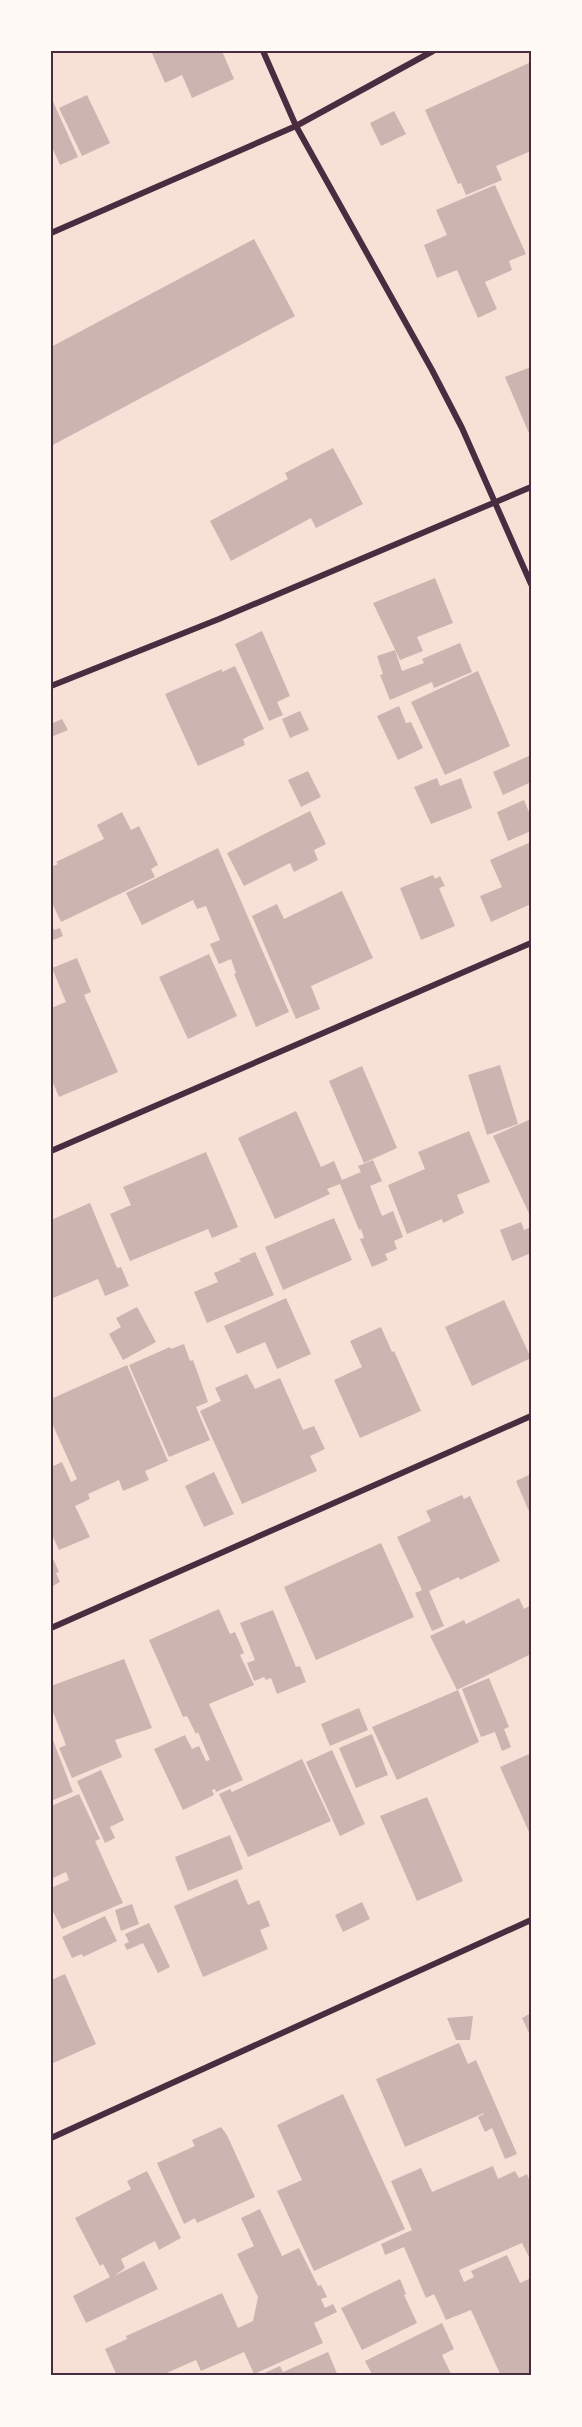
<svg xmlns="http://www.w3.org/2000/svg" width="582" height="2427" font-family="Commissioner,sans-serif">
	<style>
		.building { fill: #ccb4b1 }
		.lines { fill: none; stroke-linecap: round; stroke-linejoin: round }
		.minor { stroke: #4a2c40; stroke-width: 6 }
		.neatline { fill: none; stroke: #4a2c40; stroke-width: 2 }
	</style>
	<rect width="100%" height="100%" fill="#f7e1d7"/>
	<!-- building -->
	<g class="building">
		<polygon points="151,51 222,51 234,79 192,98 182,75 165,83"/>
		<polygon points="531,62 531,151 496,166 502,180 466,195 461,183 458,184 425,110"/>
		<polygon points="87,95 110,143 82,156 59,108"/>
		<polygon points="51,97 78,157 60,165 51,145"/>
		<polygon points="394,111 406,134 381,146 370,123"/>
		<polygon points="495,185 526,254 509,261 512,270 485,282 497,309 478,318 457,270 437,278 424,245 447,235 436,210"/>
		<polygon points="254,239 295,316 51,446 51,347"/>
		<polygon points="531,367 531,438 505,377"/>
		<polygon points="333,448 363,504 316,528 311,518 231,561 210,521 288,479 285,473"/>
		<polygon points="435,578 453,623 417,637 423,651 400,660 373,603"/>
		<polygon points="262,631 290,696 277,702 283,715 269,721 235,644"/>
		<polygon points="460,643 472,672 434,688 432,682 390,700 380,675 383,674 377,656 395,650 402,671 424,663 422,659"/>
		<polygon points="235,666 264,729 243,739 245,745 198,766 165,694 222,669 222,672"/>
		<polygon points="478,671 510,746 445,775 411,702"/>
		<polygon points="399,706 406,723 411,722 423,748 398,760 377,716"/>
		<polygon points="300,711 309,730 290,738 282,719"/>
		<polygon points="62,719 68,730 51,737 51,724"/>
		<polygon points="531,755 531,782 503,795 493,772"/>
		<polygon points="308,771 321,797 301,807 288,780"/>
		<polygon points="437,778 440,786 461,778 472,808 431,824 414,787"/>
		<polygon points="524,800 531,817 531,831 508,841 497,812"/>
		<polygon points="310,811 326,844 314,850 318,860 294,872 290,863 244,886 227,853"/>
		<polygon points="122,812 131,830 139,826 158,865 151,869 155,877 61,922 51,901 51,867 58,864 56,862 104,839 97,825"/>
		<polygon points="531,842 531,904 491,922 480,896 502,887 490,860"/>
		<polygon points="218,848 289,1012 256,1027 234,974 236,973 231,959 219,964 210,944 220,940 206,906 197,909 193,900 142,925 126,893"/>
		<polygon points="433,875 435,879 440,876 445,886 439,888 455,926 421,940 400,888"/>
		<polygon points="342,891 373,958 311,986 320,1009 296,1019 252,916 277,904 284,919"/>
		<polygon points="51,924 54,930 60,928 63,936 51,941"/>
		<polygon points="209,954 237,1016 188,1039 159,977"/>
		<polygon points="77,958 91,992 84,995 118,1072 59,1097 51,1078 51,1008 66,1002 52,968"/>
		<polygon points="500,1065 518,1124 487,1135 468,1075"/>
		<polygon points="362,1066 397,1148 364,1163 329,1081"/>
		<polygon points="296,1111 321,1167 334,1161 342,1180 361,1172 358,1166 373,1160 382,1181 370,1186 382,1216 393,1211 403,1237 394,1241 397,1249 385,1254 388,1260 372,1267 360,1239 364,1238 361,1229 359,1230 340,1184 327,1189 330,1194 275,1219 238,1138"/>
		<polygon points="531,1119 531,1218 493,1136"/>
		<polygon points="469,1131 490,1182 457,1195 464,1213 443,1223 442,1219 407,1234 388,1185 425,1169 418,1152"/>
		<polygon points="206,1152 238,1227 212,1238 208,1229 130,1261 110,1214 131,1205 123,1187"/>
		<polygon points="90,1203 117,1268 121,1267 129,1286 105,1296 98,1279 53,1298 51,1297 51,1220"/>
		<polygon points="334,1218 352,1260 283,1290 265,1247"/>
		<polygon points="521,1222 524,1230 529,1228 531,1232 531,1253 512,1261 500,1230"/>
		<polygon points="255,1252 274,1295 207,1323 194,1292 218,1282 214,1273 241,1261 239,1259"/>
		<polygon points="286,1298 311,1354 277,1369 265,1342 237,1354 224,1326"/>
		<polygon points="504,1300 531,1358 472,1386 445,1327"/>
		<polygon points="137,1307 156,1342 123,1360 109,1334 121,1327 116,1318"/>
		<polygon points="381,1327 392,1352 394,1351 421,1411 360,1438 334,1380 362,1367 350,1341"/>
		<polygon points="184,1344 190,1361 193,1360 208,1402 196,1407 210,1440 169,1457 129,1365 170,1347 171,1349"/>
		<polygon points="127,1365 168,1461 145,1471 149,1480 123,1491 119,1480 88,1494 90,1499 75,1506 90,1537 59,1550 51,1533 51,1467 62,1462 71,1482 77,1479 51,1421 51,1399"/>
		<polygon points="247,1374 255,1389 280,1378 303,1430 314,1426 325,1449 310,1456 317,1471 242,1504 200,1411 221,1401 215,1388"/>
		<polygon points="214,1472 234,1514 204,1527 185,1486"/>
		<polygon points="531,1474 531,1516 516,1481"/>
		<polygon points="462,1495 464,1499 470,1496 500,1561 460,1580 459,1577 429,1591 444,1626 432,1631 415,1593 422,1590 397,1537 431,1521 426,1511"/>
		<polygon points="381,1543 414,1617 316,1660 284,1587"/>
		<polygon points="51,1554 59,1572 56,1573 60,1582 51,1587"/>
		<polygon points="519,1598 524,1609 531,1605 531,1654 457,1690 430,1636 464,1620 466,1624"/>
		<polygon points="219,1609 230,1634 235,1632 244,1653 240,1655 254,1685 209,1704 243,1780 216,1792 215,1789 212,1790 214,1795 183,1810 154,1749 185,1735 192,1749 199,1746 206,1761 210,1760 198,1732 196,1734 187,1716 183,1717 149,1640"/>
		<polygon points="273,1610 296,1667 300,1666 306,1682 277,1694 271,1678 266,1680 264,1677 254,1681 247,1663 255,1660 240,1623"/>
		<polygon points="124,1659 152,1728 115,1740 122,1757 72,1778 59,1748 66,1745 51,1707 51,1686"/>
		<polygon points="489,1678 509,1727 504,1729 511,1747 502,1751 495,1732 481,1737 462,1689"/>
		<polygon points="458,1690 479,1742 397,1780 372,1727"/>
		<polygon points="359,1708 368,1730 330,1746 321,1724"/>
		<polygon points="372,1734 388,1775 356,1788 339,1748"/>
		<polygon points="51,1735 73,1792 51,1801"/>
		<polygon points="332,1750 365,1824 340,1836 306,1762"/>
		<polygon points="531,1753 531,1831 529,1832 500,1767"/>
		<polygon points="302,1759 331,1821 248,1857 219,1794 230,1789 232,1792"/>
		<polygon points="101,1770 124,1820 110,1827 115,1838 105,1843 77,1781"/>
		<polygon points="79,1794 100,1839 95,1841 123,1903 62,1929 51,1908 51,1888 69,1880 66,1872 51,1879 51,1806"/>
		<polygon points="427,1797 463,1881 417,1901 380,1816"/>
		<polygon points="230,1835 243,1869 188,1891 175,1857"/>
		<polygon points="237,1879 248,1905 259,1900 270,1926 260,1930 268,1949 203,1977 174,1906"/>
		<polygon points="362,1902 370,1919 343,1932 335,1915"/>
		<polygon points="132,1904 139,1924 121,1931 115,1910"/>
		<polygon points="105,1916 117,1941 83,1957 82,1954 72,1958 62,1937"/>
		<polygon points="149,1923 170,1967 158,1973 143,1943 127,1950 124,1944 129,1942 125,1934"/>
		<polygon points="65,1974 96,2044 51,2064 51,1980"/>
		<polygon points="531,2013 531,2037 522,2018"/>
		<polygon points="473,2016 470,2040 456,2040 447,2018"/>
		<polygon points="459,2043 468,2064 476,2060 517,2154 505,2159 492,2128 485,2132 478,2117 484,2114 484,2113 405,2147 376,2079"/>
		<polygon points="343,2094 405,2229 314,2271 277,2191 302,2180 277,2125"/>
		<polygon points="221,2127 227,2135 255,2197 197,2223 195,2218 184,2224 157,2163 195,2146 192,2140"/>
		<polygon points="493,2166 498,2179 515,2171 519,2178 527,2174 531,2184 531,2261 522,2243 459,2270 464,2282 474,2277 471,2271 507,2255 520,2283 531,2278 531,2376 501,2376 471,2310 446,2320 434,2294 426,2298 404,2247 385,2255 381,2244 412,2230 391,2181 421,2168 432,2192"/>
		<polygon points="147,2171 181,2238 159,2250 155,2241 121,2259 125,2268 114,2276 144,2261 158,2289 86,2323 73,2296 110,2277 103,2264 100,2266 75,2218 131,2189 127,2181"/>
		<polygon points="260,2209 282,2256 299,2248 318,2286 321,2285 327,2297 321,2299 325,2308 333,2304 337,2312 314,2323 323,2343 254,2374 244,2352 201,2371 196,2360 160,2376 117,2376 105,2349 127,2339 126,2336 222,2293 238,2328 253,2321 258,2297 237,2254 254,2246 241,2218"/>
		<polygon points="400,2279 406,2294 404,2295 417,2323 362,2350 341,2308"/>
		<polygon points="442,2323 454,2349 442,2355 452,2376 373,2376 365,2361"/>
		<polygon points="328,2352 338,2376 258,2376 280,2366 283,2372"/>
	</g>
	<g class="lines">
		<!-- minor -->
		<g class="minor">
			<polyline points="263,51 296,126 432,370 462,428 531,584"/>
			<polyline points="51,233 296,126 433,51"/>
			<polyline points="51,686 219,619 531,487"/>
			<polyline points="51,1151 531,943"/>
			<polyline points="51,1628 531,1416"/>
			<polyline points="51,2138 531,1920"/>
		</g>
	</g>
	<!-- border -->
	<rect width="582" height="2427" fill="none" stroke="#fffaf5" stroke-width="105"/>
	<rect x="52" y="52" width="478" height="2322" class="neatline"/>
</svg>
